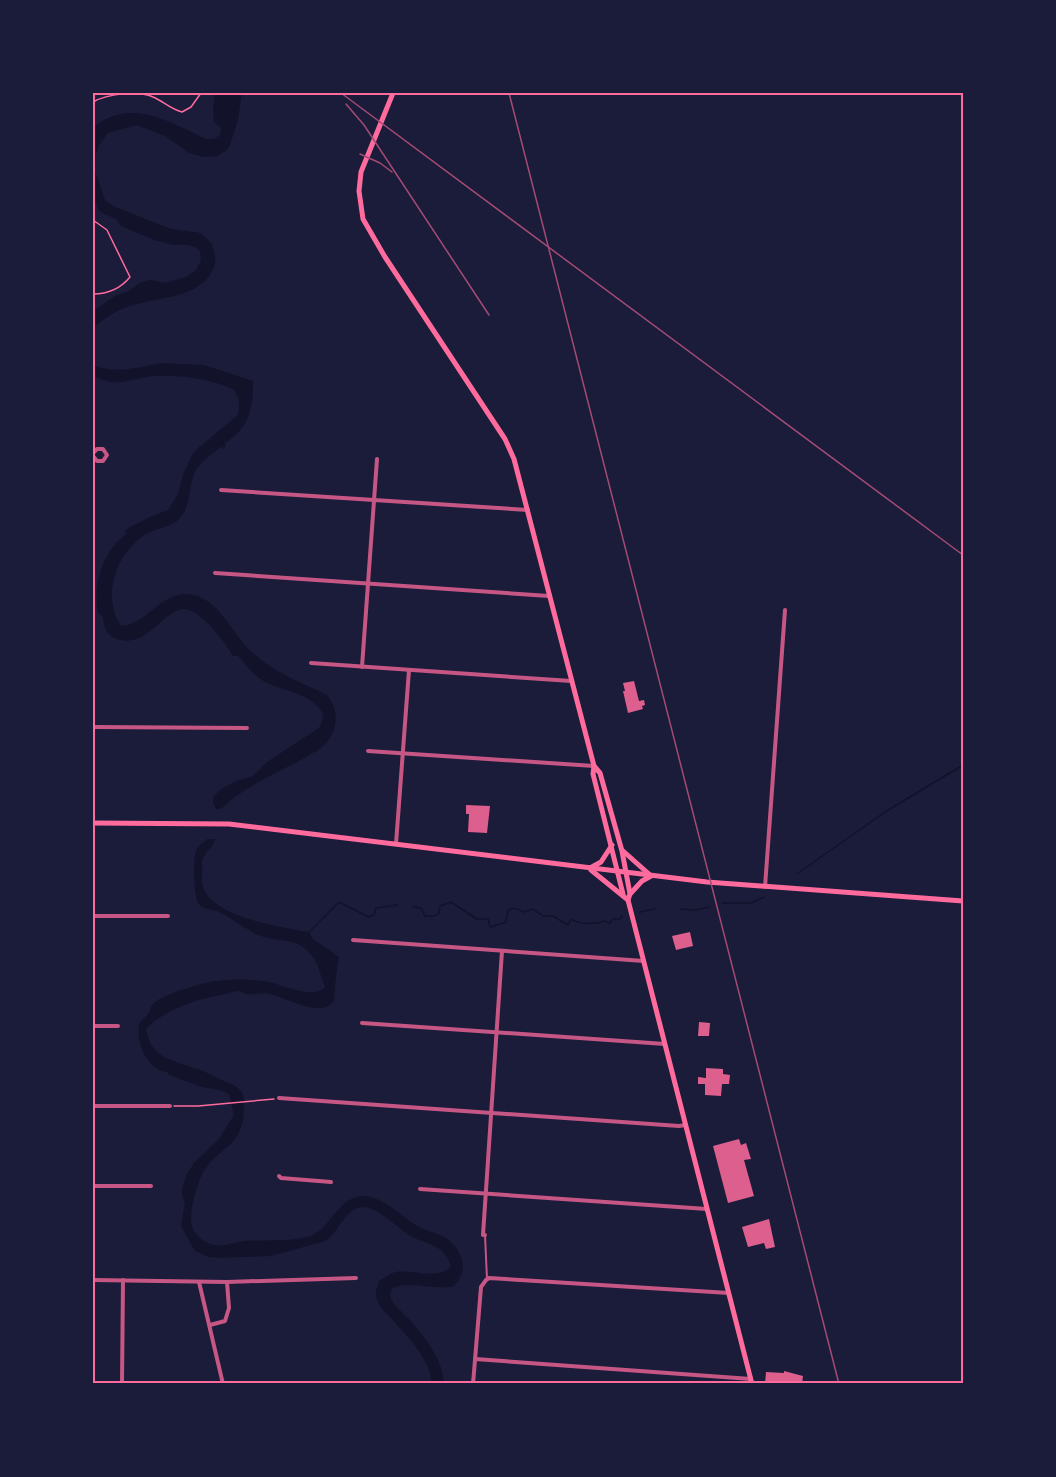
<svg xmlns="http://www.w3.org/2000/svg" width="1056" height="1477" font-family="'Alegreya Sans',sans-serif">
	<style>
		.water { fill: #12122b }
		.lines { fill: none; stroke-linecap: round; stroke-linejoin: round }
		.stream { stroke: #12122b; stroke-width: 1.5 }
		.building { fill: #dd5f8e }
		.path { stroke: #ff6b9d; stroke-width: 1.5 }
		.pedestrian { stroke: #c65784; stroke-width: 2 }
		.minor { stroke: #c65784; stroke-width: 4 }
		.secondary { stroke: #ff6b9d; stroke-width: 5 }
		.rail { stroke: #a44b75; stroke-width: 1.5 }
		.neatline { fill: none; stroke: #ff6b9d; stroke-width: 2 }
	</style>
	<rect width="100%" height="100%" fill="#1b1b3a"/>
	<!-- water -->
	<g class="water">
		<path d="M215,93H242L238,120L230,145L227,150L218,156L204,157L189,153L165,136L137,125L108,133L99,145L96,154L95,171L105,200L113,206L171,229L201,233L212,244C214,251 217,260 214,267C203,297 162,297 137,304C121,308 105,316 93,329V311L115,296L129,291L140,283L150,280L165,283L186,277L196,270L201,260L200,251L197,248L189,245H174L154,240L121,226L116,219L100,212L93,196V129C98,122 104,120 113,116C145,105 178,126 206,139H214L220,135L221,128L214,122L213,109Z"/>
		<path d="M160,363L204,365L253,381C253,408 250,427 225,443V447L223,449L222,446C213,453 200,462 195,472C187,489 193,503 179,519C172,527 156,528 146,534C116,553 101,597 121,626C145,625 160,594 186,594C218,595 231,633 251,651C272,672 301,682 327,695C339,709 338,728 327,742C321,750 312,753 304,758C276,774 244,786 221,809H216L213,803L214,796L221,789L236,781L253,776L267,762L319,728L322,722L323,714C312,693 285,692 265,682C255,677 246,664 238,656H233C227,644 198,607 183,609C162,611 147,649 117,639C106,635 104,627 103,617L98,613C93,584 102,553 126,534L125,531L128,528L150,517L168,510L178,494L183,475L192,455L197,449L237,416C241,406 239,399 234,390C214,379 169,373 147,377C122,381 117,387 93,376V365C113,374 139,368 160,363Z"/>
		<path d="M207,839H215C213,849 202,853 202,863C203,872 200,881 204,890C216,917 282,928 309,932L313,939L339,957C336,971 335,986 334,1000C324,1020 285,997 270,994C262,992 255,995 247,994C240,993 246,992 239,991C232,991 227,994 221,995C196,999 164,1010 146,1029C151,1061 178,1061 203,1071C210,1074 217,1078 224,1081C231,1084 238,1086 242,1093C245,1099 244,1104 244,1111C242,1146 222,1145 205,1169C198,1180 195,1194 192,1207C191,1215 190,1222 193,1229C197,1237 206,1244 214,1245C224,1247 235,1242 245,1241C264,1240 296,1242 313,1235C331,1226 338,1199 361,1196C382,1194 402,1218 419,1227C426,1231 433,1232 440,1235C454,1240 468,1260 461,1275C460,1279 456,1283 454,1286C433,1291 412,1280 392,1288L390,1294C391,1304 400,1310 407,1317C423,1335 443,1358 444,1384H431C433,1361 405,1334 391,1318C385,1312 377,1304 376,1295C375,1290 378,1286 379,1281C385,1278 389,1274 396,1272C413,1269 438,1281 451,1266C449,1260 445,1254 441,1250C433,1244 420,1241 411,1236C399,1229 376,1206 363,1207C344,1208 339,1233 325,1241L271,1256L220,1258L209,1257L195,1251L181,1226L185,1203L182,1195V1188L187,1174L194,1163L219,1139L234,1115L229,1094L220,1090L202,1087L169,1075L167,1072C148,1071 136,1043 139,1026C140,1020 144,1019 147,1015C151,1012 150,1007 153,1004C163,995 179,991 191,987C212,979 241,978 264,981C280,983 312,1001 325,987C320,974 318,960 307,950C294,938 279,942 264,937C247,931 235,920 219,912C213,909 203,910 198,903C194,897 192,855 197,849C199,845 204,843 207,839Z"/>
	</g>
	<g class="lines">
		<!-- stream -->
		<g class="stream">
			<polyline points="797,874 885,812 963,765"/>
			<polyline points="723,903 751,903 764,897"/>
			<path d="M413,907L421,908L425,916H435L439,913L440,906L451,902L477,919H488L489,920V925L491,927L506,922L508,911C514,906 518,909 524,912L533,909L543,916H553L568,925L571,919C579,925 596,924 606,921L609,924L613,919H620L622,916"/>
			<polyline points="681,909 695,910 710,907"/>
			<polyline points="640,912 655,909"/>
			<polyline points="309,932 339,902 369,917 374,915 376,908 397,905"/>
		</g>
	</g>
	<!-- building -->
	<g class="building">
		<polygon points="634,681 639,701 644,700 645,705 642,706 643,709 628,713 623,691 625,691 623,683"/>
		<polygon points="466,805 490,806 487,833 468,832 469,814 466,814"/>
		<polygon points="690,932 693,946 676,950 672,936"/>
		<polygon points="699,1022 710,1023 709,1036 698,1036"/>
		<polygon points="706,1068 723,1069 723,1074 730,1075 729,1084 722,1084 721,1096 705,1095 705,1084 698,1084 698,1077 706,1078"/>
		<polygon points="739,1139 741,1145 746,1143 751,1159 744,1160 754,1196 728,1203 713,1146"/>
		<polygon points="769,1219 775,1247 766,1249 764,1243 748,1247 742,1227"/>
		<polygon points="784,1371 803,1376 802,1384 765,1384 766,1372 784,1373"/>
	</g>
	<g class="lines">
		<!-- path -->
		<g class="path">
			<path d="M93,102C107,94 137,90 153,97C163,101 170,109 182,112L191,107L201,93"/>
			<path d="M93,220L107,230L130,277C121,288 108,294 93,294"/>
			<polyline points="174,1106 198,1106 274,1099"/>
		</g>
		<!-- pedestrian -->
		<polyline class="pedestrian" points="485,1235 487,1279"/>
		<!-- minor -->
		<g class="minor">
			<polyline points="93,453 97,449 103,449 107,455 103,461 97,461 93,456"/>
			<polyline points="221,490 528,510"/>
			<polyline points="215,573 549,596"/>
			<polyline points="311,663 571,681"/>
			<polyline points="362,667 377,459"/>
			<polyline points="93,727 247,728"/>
			<polyline points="368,751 594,766"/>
			<polyline points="396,844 409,670"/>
			<polyline points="765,887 785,610"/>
			<polyline points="93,916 168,916"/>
			<polyline points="353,940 644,961"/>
			<polyline points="362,1023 665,1044"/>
			<polyline points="93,1026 118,1026"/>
			<polyline points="279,1098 679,1126 686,1125"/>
			<polyline points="93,1106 170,1106"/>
			<polyline points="279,1176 281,1178 331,1182"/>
			<polyline points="93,1186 151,1186"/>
			<polyline points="420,1189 707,1209"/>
			<polyline points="485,1235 483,1235 502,951"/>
			<polyline points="93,1280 227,1282 356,1278"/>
			<polyline points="199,1282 223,1384"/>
			<polyline points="210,1325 225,1321 229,1308 227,1282"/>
			<polyline points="475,1359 751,1379"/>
			<polyline points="122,1384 123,1280"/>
			<polyline points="473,1384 481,1287 486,1280 489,1278 729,1293"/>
		</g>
		<!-- secondary -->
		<g class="secondary">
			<polyline points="393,93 361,172 359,191 363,219 385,257 505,439 514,459 594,766 593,774 623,894"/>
			<polyline points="594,766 600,773 622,851 630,894 628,900"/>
			<polyline points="93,823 229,824 707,882 963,901"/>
			<polyline points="623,851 650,875"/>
			<polyline points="590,868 601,862 612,845"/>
			<polyline points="591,870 628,900 752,1384"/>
			<polyline points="630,894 642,881 651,876"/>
		</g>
		<!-- rail -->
		<g class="rail">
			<polyline points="341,93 963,555"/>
			<polyline points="509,93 839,1384"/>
			<polyline points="346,104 364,125 489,315"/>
			<polyline points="360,154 380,163 392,172"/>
		</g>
	</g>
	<!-- border -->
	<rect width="1056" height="1477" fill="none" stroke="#1b1b3a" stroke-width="189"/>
	<rect x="94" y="94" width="868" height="1288" class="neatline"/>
</svg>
